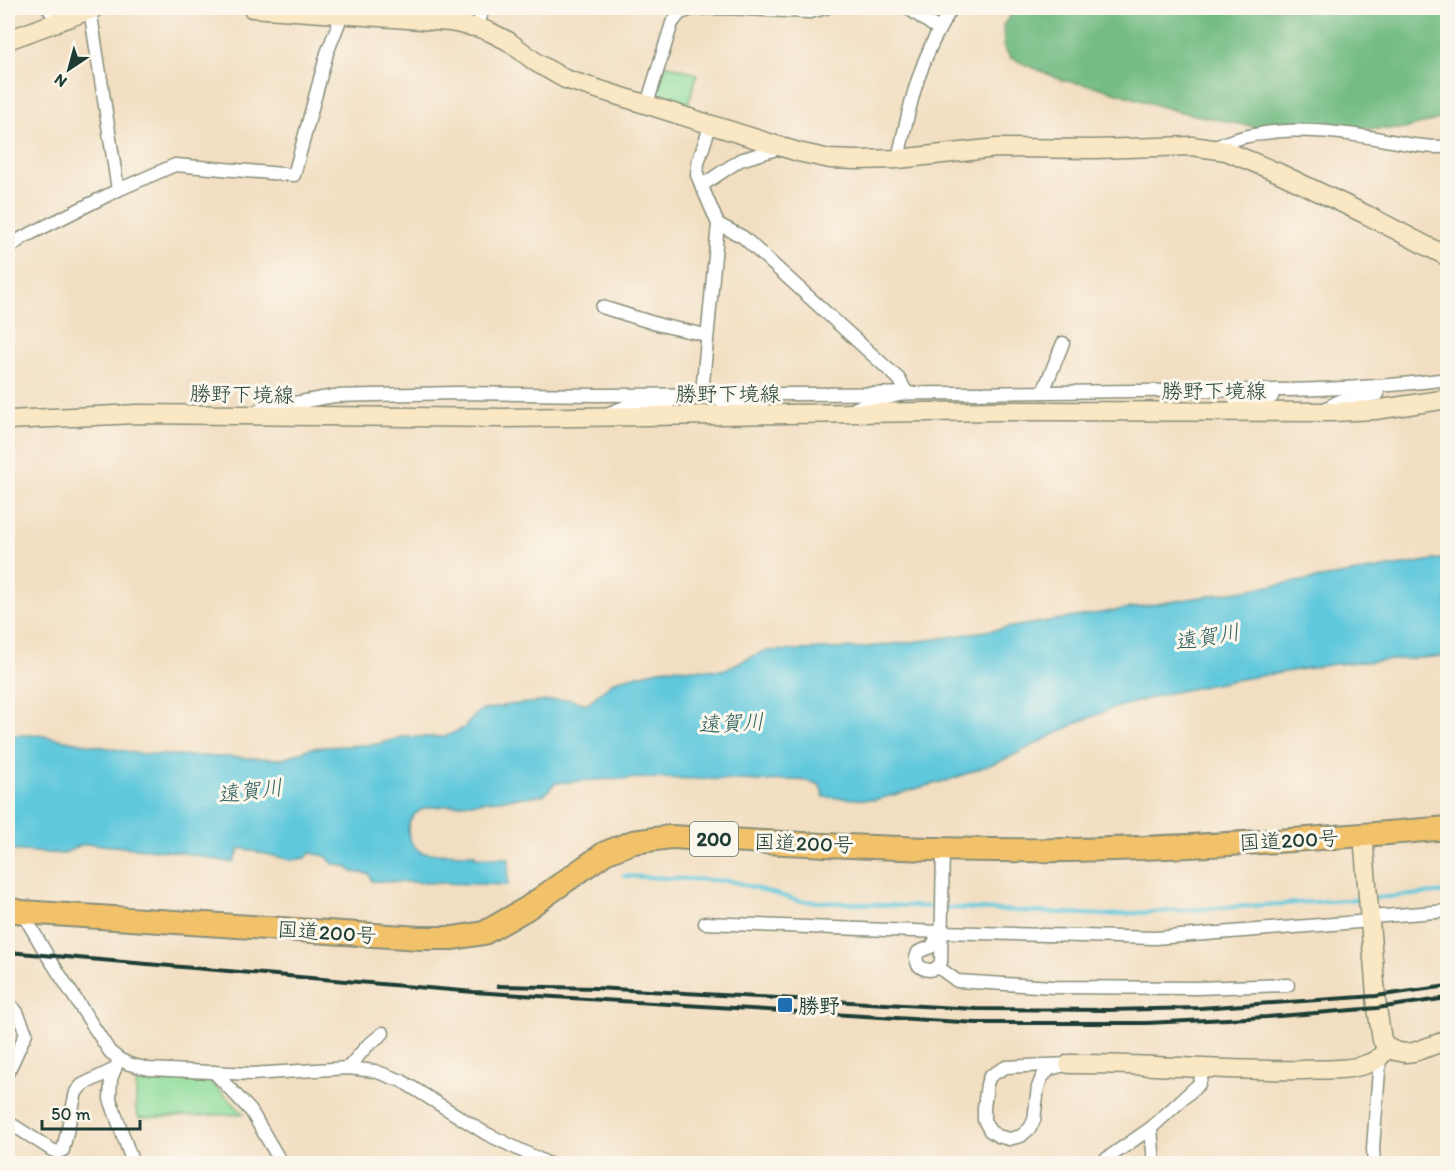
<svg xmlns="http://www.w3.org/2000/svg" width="1455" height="1171" font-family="Itim,'Klee One',sans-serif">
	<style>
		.green { fill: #8fdd9b; stroke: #578d68; stroke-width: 1.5 }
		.forest { fill: #73bc83; stroke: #497c5c; stroke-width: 1.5 }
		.water { fill: #60c8dc; stroke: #408288; stroke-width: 1.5 }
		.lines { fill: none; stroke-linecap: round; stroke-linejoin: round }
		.stream { stroke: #60c8dc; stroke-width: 4 }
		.street-casing { stroke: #888e7a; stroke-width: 15 }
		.secondary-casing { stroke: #888e7a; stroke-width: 21 }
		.highway-casing { stroke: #888e7a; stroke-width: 26 }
		.street { stroke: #fff; stroke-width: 12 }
		.secondary { stroke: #fae7c3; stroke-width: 18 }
		.highway { stroke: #f2c26a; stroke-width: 22 }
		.rail { stroke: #1f3d34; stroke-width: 4 }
		.poi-dot { fill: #1f6fb2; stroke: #fbf7ec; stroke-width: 2 }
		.labels { text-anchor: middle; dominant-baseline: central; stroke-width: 6; stroke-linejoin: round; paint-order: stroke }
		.shield { fill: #fbf7ec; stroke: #61756b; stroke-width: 1.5 }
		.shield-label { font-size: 20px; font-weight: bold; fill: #1f3d34 }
		.street-label { font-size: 21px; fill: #1f3d34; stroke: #fbf7ec }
		.poi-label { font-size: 21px; font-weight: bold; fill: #1f3d34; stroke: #fbf7ec; text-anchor: start }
		.water-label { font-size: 22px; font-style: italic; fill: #2f605e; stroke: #fbf7ec }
	</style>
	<rect width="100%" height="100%" fill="#fbf7ec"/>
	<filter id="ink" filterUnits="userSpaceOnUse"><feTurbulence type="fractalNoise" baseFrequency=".0167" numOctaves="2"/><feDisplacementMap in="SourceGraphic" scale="12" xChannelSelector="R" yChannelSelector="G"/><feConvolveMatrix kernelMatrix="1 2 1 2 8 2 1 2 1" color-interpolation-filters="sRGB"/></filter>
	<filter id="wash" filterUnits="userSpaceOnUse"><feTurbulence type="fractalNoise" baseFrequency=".008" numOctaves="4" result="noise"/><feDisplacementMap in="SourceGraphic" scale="24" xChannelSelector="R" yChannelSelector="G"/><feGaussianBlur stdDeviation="1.35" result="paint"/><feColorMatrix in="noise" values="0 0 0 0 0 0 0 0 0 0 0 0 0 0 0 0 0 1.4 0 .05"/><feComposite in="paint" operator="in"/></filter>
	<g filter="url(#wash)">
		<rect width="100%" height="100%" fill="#f2dec1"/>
		<!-- green -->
		<g class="green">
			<polygon points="665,64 697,74 688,105 655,97"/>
			<polygon points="148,1072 203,1075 244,1114 139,1118 136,1111 136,1081"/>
		</g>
		<!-- forest -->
		<polygon class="forest" points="1017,8 1447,8 1447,117 1404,129 1260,128 1176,111 1098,87 1061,80 1011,58 1004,48 1003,25"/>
		<!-- water -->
		<path class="water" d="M1447,558V656L1335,664L1235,680L1169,693L1111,709L1079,722L1008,758L952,779L875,800L824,797L820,785C803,777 779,781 761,781C692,778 624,776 555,783L544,795L425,808C404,817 402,840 422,853L475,854V857L509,858L508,885L372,881L369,874L352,872C348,866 340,864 333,864L326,856L310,853L306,858L291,860L240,848L233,863L180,852L90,844L81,845L63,854L8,850V735H38L141,754L282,759L311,748L378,744L402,737H444L464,728L479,711L509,705L569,699L587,704L614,681L667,668L723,670L764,651L859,648L936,639Z"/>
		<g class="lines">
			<!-- stream -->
			<g class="stream">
				<polyline points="624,876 731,881 800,901 1105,915 1363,899"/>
				<polyline points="1374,898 1448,892"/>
			</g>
		</g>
	</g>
	<g filter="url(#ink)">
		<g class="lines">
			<defs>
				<g id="street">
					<polyline points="48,8 59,21"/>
					<polyline points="908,8 938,29"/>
					<polyline points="90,9 118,190"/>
					<polyline points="479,28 482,8"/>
					<polyline points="647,104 672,23 680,13 693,9 725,8 810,12 826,8"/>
					<path d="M711,123L698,163L697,175L718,224L702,393C721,404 746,404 767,411"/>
					<path d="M1213,148C1264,124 1320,129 1375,138C1399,142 1423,148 1448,147"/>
					<path d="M898,159C910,103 920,56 952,8"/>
					<polyline points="701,186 740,160 780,148"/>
					<polyline points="718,224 743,237 899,379 907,393 864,404 852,410"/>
					<polyline points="8,249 22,238 118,190 175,165 294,175 327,53 342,15"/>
					<polyline points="602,307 660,325 706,335"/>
					<polyline points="1043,392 1063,343"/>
					<path d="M260,409L334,396L455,393L598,395L970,393L1220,390C1297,391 1371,389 1448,379"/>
					<polyline points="1229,410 1245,400 1272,397"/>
					<polyline points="1323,410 1339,401 1378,394"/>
					<polyline points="609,413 627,406 671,401"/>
					<polyline points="22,912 47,955 110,1052 119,1059 129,1064 149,1069 251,1074 348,1068 375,1071 402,1081 485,1133 549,1164"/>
					<polyline points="1371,917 1448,911"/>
					<polyline points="705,923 941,932 1155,938 1371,921"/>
					<path d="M941,932L931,947L918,952L916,958L918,965C926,972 936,972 941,962L943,849"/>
					<polyline points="938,967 957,981 1053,987 1196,988 1288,985"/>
					<polyline points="8,1002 17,1012 26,1033 8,1072"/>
					<polygon points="1069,1064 1050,1069 1042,1077 1038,1087 1034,1120 1030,1128 1021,1136 1009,1139 998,1136 990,1131 984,1120 984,1108 987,1084 990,1076 1006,1067"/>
					<polyline points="116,1066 111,1079 110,1099 130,1155 131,1164"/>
					<polyline points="348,1068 366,1047 383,1033"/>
					<polyline points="214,1072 251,1111 282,1164"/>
					<polyline points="8,1122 52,1150 58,1152 63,1150 76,1092 82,1085 115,1069"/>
					<polyline points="1151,1128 1154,1164"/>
					<polyline points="1099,1164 1151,1128 1199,1084 1205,1067"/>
					<polyline points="1374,1164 1373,1148 1380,1058"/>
				</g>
				<g id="secondary">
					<polyline points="252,8 450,22 479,28 490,32 508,41 537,63 565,79 798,152 830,159 856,160 898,159 997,148 1094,149 1192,146 1226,151 1279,173 1367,215 1448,257"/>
					<polyline points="8,40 95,8"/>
					<polyline points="8,420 137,414 504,418 997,411 1334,412 1375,410 1448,399"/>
					<polyline points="1363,835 1377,1008 1382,1040 1387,1047 1395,1051 1405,1053 1414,1052 1448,1040"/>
					<path d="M1069,1064C1147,1063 1225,1072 1303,1070C1323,1069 1348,1071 1367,1064C1377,1061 1382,1056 1387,1047"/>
				</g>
				<path id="highway" d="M8,909L22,912L420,938H453L484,933L526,909L605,853L633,842L670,837C802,844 935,852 1068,850C1195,848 1321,839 1448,828"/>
			</defs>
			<!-- street casing -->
			<use href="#street" class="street-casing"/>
			<!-- secondary casing -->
			<use href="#secondary" class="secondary-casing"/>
			<!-- highway casing -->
			<use href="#highway" class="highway-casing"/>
			<!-- street -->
			<use href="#street" class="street"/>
			<!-- secondary -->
			<use href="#secondary" class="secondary"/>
			<!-- highway -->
			<use href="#highway" class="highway"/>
			<!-- rail -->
			<g class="rail">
				<polyline points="8,952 474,992 977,1023 1147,1023 1267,1017 1377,1008 1448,998"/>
				<polyline points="498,986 595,988 976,1009 1108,1010 1200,1008 1376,996 1448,986"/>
			</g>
		</g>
	</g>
	<!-- markers -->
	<rect class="poi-dot" x="777" y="997" width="16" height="16" rx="3"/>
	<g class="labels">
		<!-- shield labels -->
		<rect class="shield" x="690" y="822" width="48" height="34" rx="4.5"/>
		<g class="shield-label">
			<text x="714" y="839">200</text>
		</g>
		<!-- street labels -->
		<g class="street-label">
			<text x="1214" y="390">勝野下境線</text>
			<text x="728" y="393">勝野下境線</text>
			<text transform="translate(242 394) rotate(1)">勝野下境線</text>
			<text transform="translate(1289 840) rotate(-3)">国道200号</text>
			<text transform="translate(804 843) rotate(2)">国道200号</text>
			<text transform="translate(327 932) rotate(4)">国道200号</text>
		</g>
		<!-- poi labels -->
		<g class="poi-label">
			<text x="798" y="1005">勝野</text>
		</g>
		<!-- water labels -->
		<g class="water-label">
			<text transform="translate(1207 637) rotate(-10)">遠賀川</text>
			<text transform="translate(731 723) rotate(-3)">遠賀川</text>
			<text transform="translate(250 791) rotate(-7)">遠賀川</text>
		</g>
	</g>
	<!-- margin -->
	<rect width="1455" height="1171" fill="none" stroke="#fbf7ec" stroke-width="30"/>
	<!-- north arrow -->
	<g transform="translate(69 69) rotate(216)" stroke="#fbf7ec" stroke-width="4.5" paint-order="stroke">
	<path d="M0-4.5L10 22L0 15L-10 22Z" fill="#1f3d34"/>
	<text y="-9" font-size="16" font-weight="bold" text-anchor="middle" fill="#1f3d34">N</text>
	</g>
	<!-- scale -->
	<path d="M42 1120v9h98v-9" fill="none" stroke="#1f3d34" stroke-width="3"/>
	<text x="51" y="1120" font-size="18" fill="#1f3d34" stroke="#fbf7ec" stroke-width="4.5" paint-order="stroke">50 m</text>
</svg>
